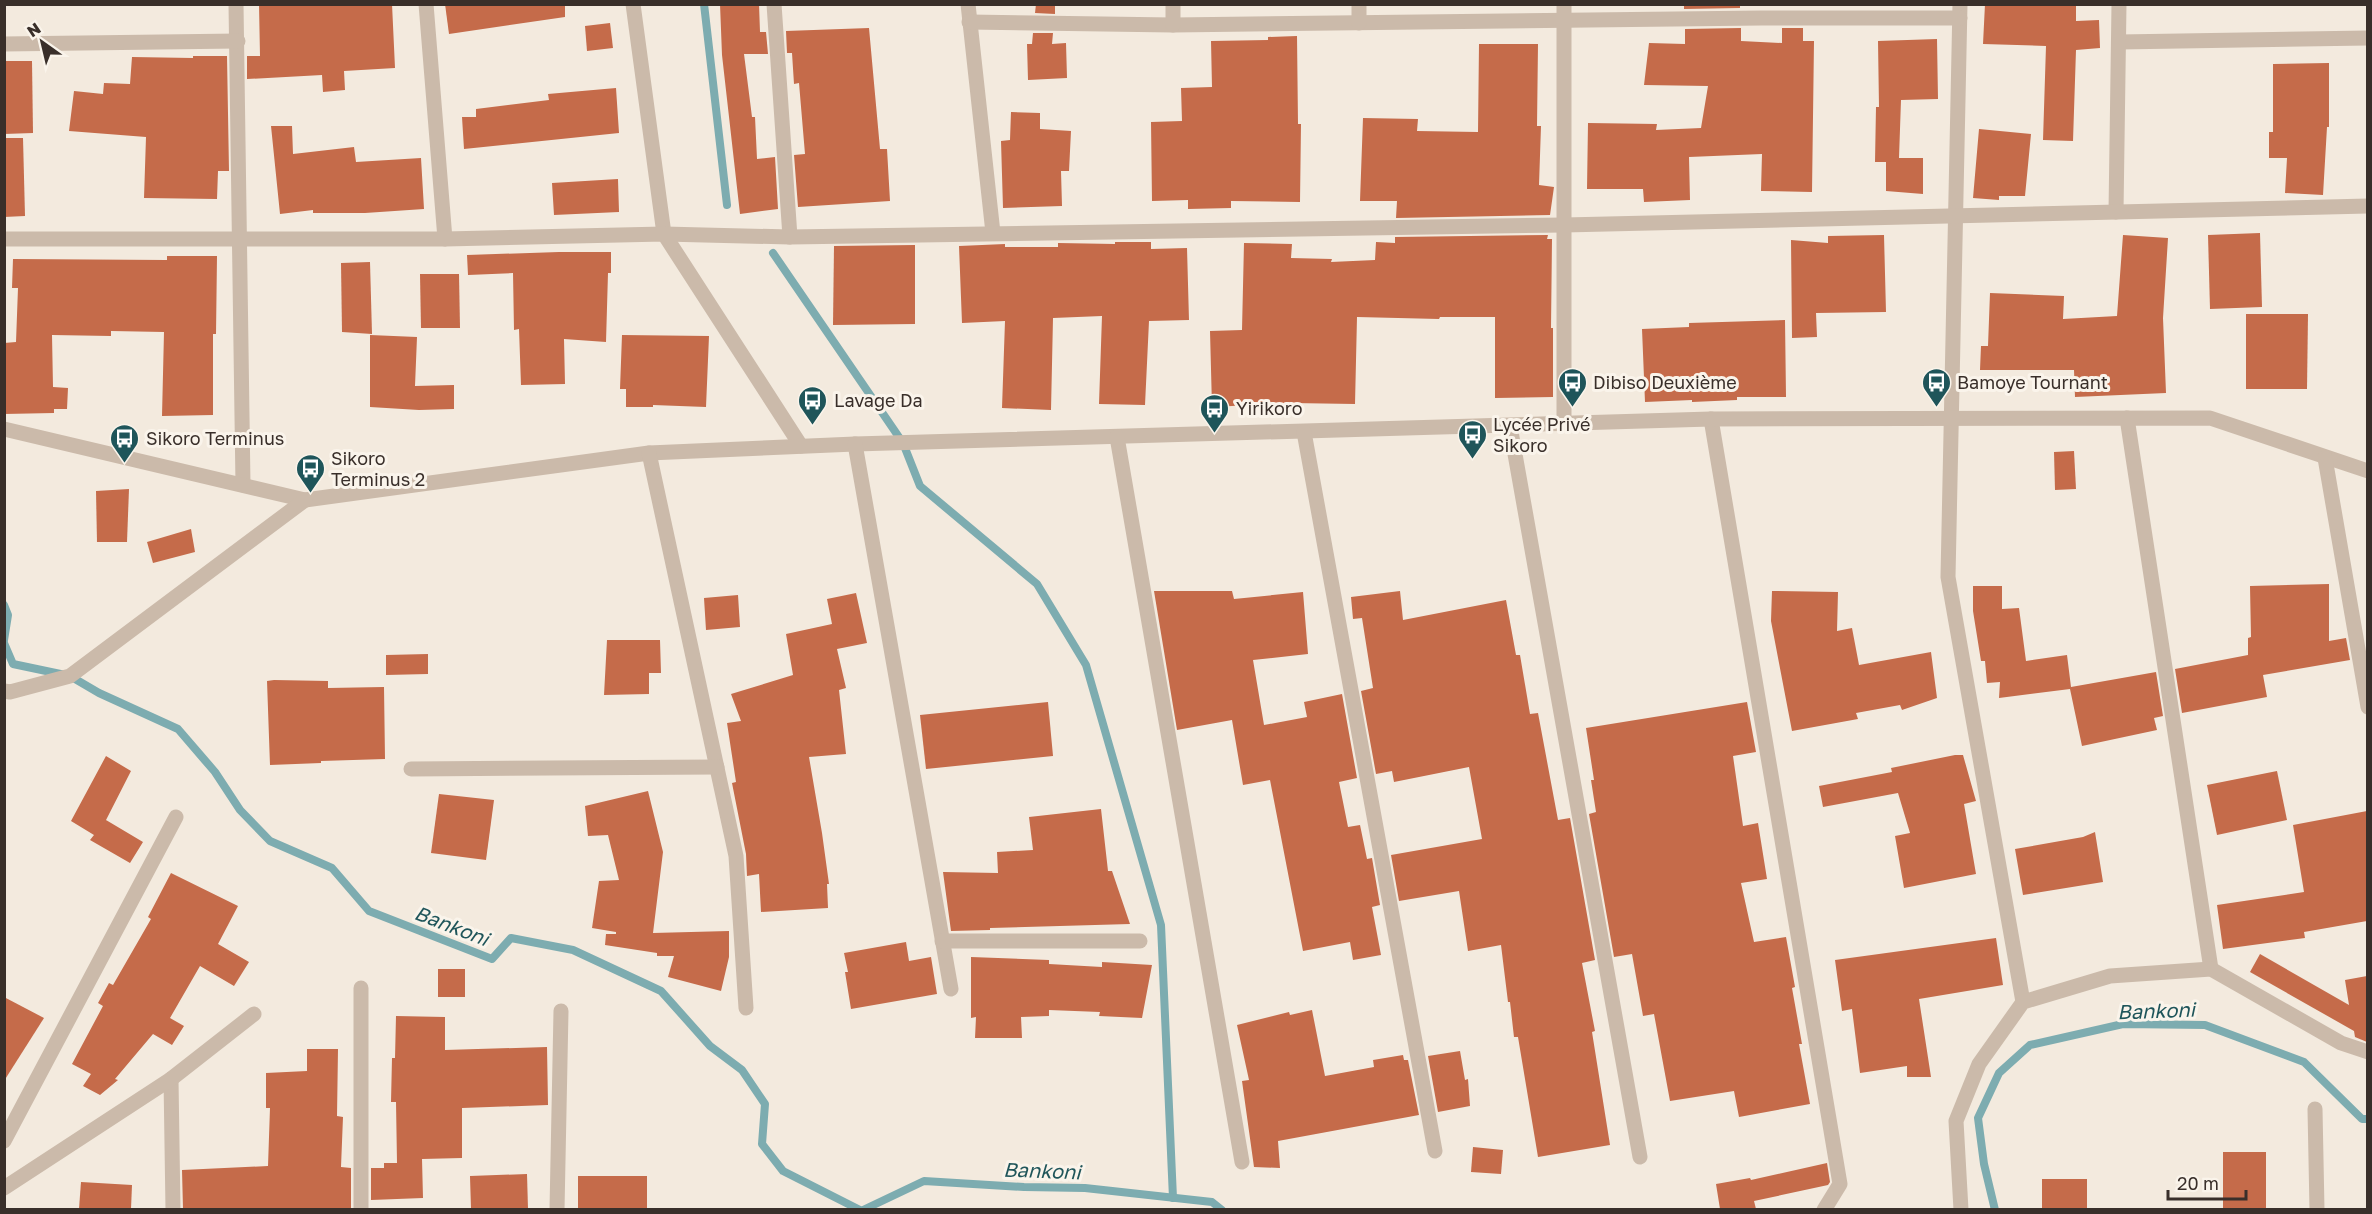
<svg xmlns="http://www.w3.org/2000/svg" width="2372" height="1214" font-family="'Golos Text',sans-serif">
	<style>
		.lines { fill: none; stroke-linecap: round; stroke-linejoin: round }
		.stream { stroke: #7dacb0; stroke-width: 8 }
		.building { fill: #c56b4a }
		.minor { stroke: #cbbaaa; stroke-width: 15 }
		.labels { text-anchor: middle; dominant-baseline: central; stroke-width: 6; stroke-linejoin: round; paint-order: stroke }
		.poi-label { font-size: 18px; fill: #392f2a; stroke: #faf4eb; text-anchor: start }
		.water-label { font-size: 20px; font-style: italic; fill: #1f555a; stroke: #faf4eb }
	</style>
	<rect width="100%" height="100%" fill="#f3eade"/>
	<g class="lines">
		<!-- stream -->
		<g class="stream">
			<polyline points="704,4 727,205"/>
			<polyline points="773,253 903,443 920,486 1037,584 1086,665 1161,925 1173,1198"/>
			<polyline points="4,605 8,615 4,640"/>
			<polyline points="4,643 13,664 70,676 99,693 178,729 215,772 240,810 270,841 332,868 369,911 492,959 511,938 573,950 661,991 710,1046 742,1070 765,1104 762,1144 783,1171 860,1210"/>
			<polyline points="863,1210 924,1181 1024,1187 1085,1188 1212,1202 1222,1210"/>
			<polyline points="1995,1210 1984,1164 1978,1118 1999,1073 2030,1045 2123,1024 2205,1025 2304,1062 2362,1119 2368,1119"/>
		</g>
	</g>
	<!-- building -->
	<g class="building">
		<polygon points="259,4 392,4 395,68 344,71 345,90 323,92 322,75 247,79 247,56 260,56"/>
		<polygon points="445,4 565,4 565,17 449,34"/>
		<polygon points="720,4 759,4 760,32 766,32 768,54 744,54 752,117 755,117 757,159 775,157 778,209 740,214 722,55"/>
		<polygon points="1036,4 1055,4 1055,14 1035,13"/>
		<polygon points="1684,4 1740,4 1740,8 1684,9"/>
		<polygon points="1985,4 2076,4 2076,21 2099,20 2100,48 2076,50 2073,141 2043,140 2046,46 1983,44"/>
		<polygon points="610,23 613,48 587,51 585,26"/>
		<polygon points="869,28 880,149 887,149 890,201 798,207 794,155 805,154 799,83 794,84 792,53 787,53 786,31"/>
		<polygon points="1741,28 1741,41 1782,43 1782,28 1803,28 1803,41 1814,41 1812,192 1761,191 1762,154 1689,157 1690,200 1644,202 1643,189 1587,189 1588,123 1657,124 1656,130 1701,128 1708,86 1644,85 1649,43 1685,44 1685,29"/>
		<polygon points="1033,33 1053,33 1052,44 1066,43 1067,78 1028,80 1027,44 1032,44"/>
		<polygon points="1297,36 1298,124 1301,124 1300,202 1231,201 1231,208 1188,209 1188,200 1152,201 1151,122 1182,121 1181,88 1212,87 1211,41 1268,40 1268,37"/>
		<polygon points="1937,39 1938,99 1901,100 1899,158 1923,158 1923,194 1886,191 1886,162 1875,162 1876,107 1879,107 1878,41"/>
		<polygon points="1479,44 1538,44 1537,126 1541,126 1539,185 1554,187 1550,215 1396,218 1397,201 1360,201 1363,118 1418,119 1417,131 1478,132"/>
		<polygon points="193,56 227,56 229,171 218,171 217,199 144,198 146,137 69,131 74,91 103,94 104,83 130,84 132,57 193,58"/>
		<polygon points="4,61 32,61 33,133 4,134"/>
		<polygon points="2329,63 2329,127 2327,127 2323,195 2285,193 2287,158 2269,158 2269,132 2273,132 2273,64"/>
		<polygon points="616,88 619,133 464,149 462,117 476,117 476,109 549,100 548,94"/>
		<polygon points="1011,112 1040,113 1040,129 1071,131 1069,171 1061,171 1062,206 1003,208 1001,141 1010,140"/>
		<polygon points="271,126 292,126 293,154 354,147 356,162 421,158 424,209 365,213 313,213 313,210 280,214"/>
		<polygon points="1979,129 2031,134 2025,196 1999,196 1999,200 1973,198"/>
		<polygon points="4,138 23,138 25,216 4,217"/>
		<polygon points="618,179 619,212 554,215 552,183"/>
		<polygon points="2260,233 2262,307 2210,309 2208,235"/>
		<polygon points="1548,235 1547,239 1552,239 1551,328 1553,328 1553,397 1495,398 1495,317 1440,317 1439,319 1357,317 1355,404 1291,403 1212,407 1210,331 1242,330 1244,243 1292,244 1291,258 1332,259 1331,262 1375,260 1376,242 1395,243 1395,237"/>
		<polygon points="1884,235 1886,312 1816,313 1817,337 1792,338 1791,240 1828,243 1828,236"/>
		<polygon points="2123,235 2168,238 2163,318 2166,393 2075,397 2074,370 1980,370 1981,346 1988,346 1990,293 2064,296 2063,319 2117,316"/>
		<polygon points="1115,242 1151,242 1151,249 1187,248 1189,320 1149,321 1145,405 1099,404 1102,316 1053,318 1051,410 1002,408 1005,321 962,323 959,246 1005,244 1005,247 1058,247 1058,243 1115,244"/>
		<polygon points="915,245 915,324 833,325 834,246"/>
		<polygon points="559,252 611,252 611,273 608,273 606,342 564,339 565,384 521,385 519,329 514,330 513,273 468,275 467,255"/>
		<polygon points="167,256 217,256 216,334 213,334 213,415 162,416 164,332 111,331 111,336 52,335 53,387 68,388 67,409 54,409 54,413 4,414 4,343 16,342 18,288 12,288 13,259 167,260"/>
		<polygon points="370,262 372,334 342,332 341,263"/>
		<polygon points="420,274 459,274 460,328 421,328"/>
		<polygon points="2246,314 2308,314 2307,389 2246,389"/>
		<polygon points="1785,320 1786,397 1737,397 1737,400 1692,402 1692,400 1645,402 1642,329 1689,327 1689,323"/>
		<polygon points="370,335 417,337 415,386 454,385 454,409 419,410 370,407"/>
		<polygon points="622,335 709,336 706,407 653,405 653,407 626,407 626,389 620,389"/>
		<polygon points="2074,451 2076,489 2055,490 2054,452"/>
		<polygon points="129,489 127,542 97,542 96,491"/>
		<polygon points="191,529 195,552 153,563 147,542"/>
		<polygon points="2329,584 2329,641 2346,638 2350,660 2263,675 2267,697 2182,713 2175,669 2248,655 2248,638 2251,637 2250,586"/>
		<polygon points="1973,586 2002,586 2002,609 2019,608 2026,661 2067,655 2071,687 2156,672 2163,716 2154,718 2157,730 2082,746 2070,689 1999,698 2000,682 1987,683 1985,661 1981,661 1973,611"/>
		<polygon points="1154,591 1232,591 1234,599 1303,592 1308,654 1253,660 1264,725 1307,717 1304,702 1342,694 1357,778 1339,782 1348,827 1360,825 1367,859 1372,858 1380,905 1372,907 1381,955 1353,960 1350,942 1303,951 1270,780 1243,785 1232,720 1177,730"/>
		<polygon points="1400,591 1403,620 1506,600 1516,655 1520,655 1530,714 1538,713 1558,820 1570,818 1595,960 1582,963 1595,1031 1592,1032 1610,1145 1538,1157 1518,1037 1514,1037 1510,1002 1508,1002 1501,945 1468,951 1459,891 1399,901 1391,855 1482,839 1469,767 1394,782 1392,771 1376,774 1361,691 1373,688 1362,618 1353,619 1351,597"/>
		<polygon points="1772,591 1838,592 1837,631 1852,628 1859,665 1931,652 1937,698 1902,710 1900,705 1856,713 1858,719 1792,731 1771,621"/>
		<polygon points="856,593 867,643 837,649 846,688 839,690 846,754 809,757 822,833 829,884 827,884 828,908 761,912 759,874 747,876 746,854 732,783 736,782 727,723 741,721 731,694 793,675 786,634 832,624 827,599"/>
		<polygon points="738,595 740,627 706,630 704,598"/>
		<polygon points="607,640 660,640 661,673 649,673 649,694 604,695"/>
		<polygon points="428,654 428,674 386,675 386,655"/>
		<polygon points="274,680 328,681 328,688 384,687 385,759 321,761 321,763 270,765 267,681"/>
		<polygon points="1048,702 1053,756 926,769 920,715"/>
		<polygon points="1747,702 1756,752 1733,756 1743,826 1758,823 1767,879 1741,883 1754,942 1786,937 1795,987 1792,988 1802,1044 1799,1044 1810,1104 1739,1117 1734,1091 1670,1101 1654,1014 1643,1016 1632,954 1614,957 1589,814 1596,812 1591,780 1594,780 1586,728"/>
		<polygon points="1955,755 1963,755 1976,801 1964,804 1976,874 1904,888 1895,836 1910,833 1898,793 1823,807 1819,786 1892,772 1891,768"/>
		<polygon points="106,756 131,771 105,822 106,820 143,842 130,863 90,840 94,835 71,821"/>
		<polygon points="2277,771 2287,820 2217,835 2207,785"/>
		<polygon points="648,791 663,852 653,933 729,931 729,957 721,991 668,977 674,956 657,956 657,953 605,945 606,934 616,934 616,932 592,928 599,881 619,880 608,835 588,836 585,806"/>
		<polygon points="439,794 494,800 486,860 431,853"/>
		<polygon points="1101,809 1108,871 1112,871 1130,924 990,928 990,930 951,931 943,872 998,873 997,852 1033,850 1029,817"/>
		<polygon points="2367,811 2367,921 2304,932 2305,938 2223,949 2217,905 2304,892 2293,825"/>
		<polygon points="2095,832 2103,882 2023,895 2015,849 2083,837"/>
		<polygon points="171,873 238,906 218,944 249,962 234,986 200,966 170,1018 184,1026 172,1045 153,1034 115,1079 118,1080 100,1095 83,1086 91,1074 72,1064 103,1006 98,1003 109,983 113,985 151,919 148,917"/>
		<polygon points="1996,938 2003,985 1919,999 1931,1077 1907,1077 1907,1066 1860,1073 1852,1009 1842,1011 1835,960"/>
		<polygon points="906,942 909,961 931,957 937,994 851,1009 845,972 848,972 844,953"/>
		<polygon points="2260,954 2349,1005 2345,980 2367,976 2367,1042 2355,1037 2354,1031 2250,972"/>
		<polygon points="971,957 1049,960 1049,964 1102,967 1102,962 1152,965 1142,1018 1099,1016 1100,1012 1049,1010 1049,1016 1021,1017 1022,1038 975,1038 976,1017 971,1018"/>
		<rect x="438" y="969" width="27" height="28"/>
		<polygon points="4,997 44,1018 4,1081"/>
		<polygon points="1312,1010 1325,1076 1374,1067 1373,1060 1403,1055 1404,1060 1408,1060 1419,1115 1278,1141 1280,1168 1254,1167 1242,1081 1249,1080 1237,1025 1289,1012 1290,1015"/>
		<polygon points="396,1016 445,1017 445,1050 547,1047 548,1105 462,1108 462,1158 422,1159 423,1198 371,1200 371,1168 384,1168 384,1163 397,1163 396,1102 391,1102 392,1058 395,1058"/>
		<polygon points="307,1049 338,1049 337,1116 343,1117 341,1167 351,1168 351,1209 183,1209 182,1170 268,1166 270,1108 266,1108 266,1073 307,1071"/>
		<polygon points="1460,1051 1465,1080 1468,1079 1470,1106 1438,1112 1428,1056"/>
		<polygon points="1473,1147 1503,1150 1501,1174 1471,1172"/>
		<polygon points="2223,1152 2266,1152 2266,1208 2223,1209"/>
		<polygon points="1827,1163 1830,1182 1828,1185 1754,1201 1756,1209 1720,1209 1716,1184 1750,1178 1751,1180"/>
		<polygon points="527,1174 528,1209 471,1209 470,1176"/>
		<rect x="578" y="1176" width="69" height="33"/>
		<rect x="2042" y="1179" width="45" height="30"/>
		<polygon points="81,1182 132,1185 131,1209 79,1209"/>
	</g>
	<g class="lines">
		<!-- minor -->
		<g class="minor">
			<polyline points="236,4 243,485"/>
			<polyline points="426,4 445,239"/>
			<polyline points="633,4 664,234 801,446"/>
			<polyline points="774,4 790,237"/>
			<polyline points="968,4 993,233"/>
			<polyline points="1960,4 1948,577 2023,1002"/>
			<polyline points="969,22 1173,25 1761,18 1960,18"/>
			<polyline points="1359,23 1359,4"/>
			<polyline points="1173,25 1173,4"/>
			<polyline points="2119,42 2368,38"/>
			<polyline points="4,44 238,41"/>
			<polyline points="2116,212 2119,4"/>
			<polyline points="4,239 445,239 664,234 790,237 1564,225 2368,206"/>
			<polyline points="2127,418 2211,969"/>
			<polyline points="1711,419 1840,1184 1824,1210"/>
			<polyline points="1564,424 1564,4"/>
			<polyline points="1510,426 1640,1157"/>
			<polyline points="4,429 305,500 649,453 855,444 1711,419 2210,418 2368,471"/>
			<polyline points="1304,432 1435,1151"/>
			<polyline points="1117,437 1242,1162"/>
			<polyline points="855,444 951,989"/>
			<polyline points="649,453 736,856 746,1008"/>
			<polyline points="2325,458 2368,707"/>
			<polyline points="4,691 10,692 70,676 305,500"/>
			<polyline points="411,769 717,767"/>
			<polyline points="942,941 1140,941"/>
			<polyline points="361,988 361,1210"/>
			<polyline points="171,1079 173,1210"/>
			<polyline points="2315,1109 2317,1210"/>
			<polyline points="4,1141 176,817"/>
			<polyline points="4,1188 171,1079 254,1014"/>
			<polyline points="557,1210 561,1011"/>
			<polyline points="1961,1210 1956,1121 1979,1064 2023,1002 2110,976 2211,969 2341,1043 2368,1052"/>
		</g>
	</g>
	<!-- icons -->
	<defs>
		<symbol id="bus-pin" viewBox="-11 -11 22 30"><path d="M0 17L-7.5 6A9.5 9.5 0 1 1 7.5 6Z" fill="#1f555a" stroke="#faf4eb"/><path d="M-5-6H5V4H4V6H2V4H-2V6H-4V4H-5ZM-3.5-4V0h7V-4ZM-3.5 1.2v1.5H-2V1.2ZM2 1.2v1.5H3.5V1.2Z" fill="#fff"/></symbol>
	</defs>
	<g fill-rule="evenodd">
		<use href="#bus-pin" x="1556" y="366" width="33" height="45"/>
		<use href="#bus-pin" x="1920" y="366" width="33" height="45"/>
		<use href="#bus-pin" x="796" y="384" width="33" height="45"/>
		<use href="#bus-pin" x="1198" y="392" width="33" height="45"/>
		<use href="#bus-pin" x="1456" y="418" width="33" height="45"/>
		<use href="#bus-pin" x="108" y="422" width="33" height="45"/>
		<use href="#bus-pin" x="294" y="452" width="33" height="45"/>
	</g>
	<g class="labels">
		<!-- poi labels -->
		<g class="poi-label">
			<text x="1593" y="382">Dibiso Deuxième</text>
			<text x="1957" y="382">Bamoye Tournant</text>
			<text x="834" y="400">Lavage Da</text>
			<text x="1236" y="408">Yirikoro</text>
			<text x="1493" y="424">Lycée Privé<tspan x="1493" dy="21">Sikoro</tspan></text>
			<text x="146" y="438">Sikoro Terminus</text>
			<text x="331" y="458">Sikoro<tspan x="331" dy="21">Terminus 2</tspan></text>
		</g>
		<!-- water labels -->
		<g class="water-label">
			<text transform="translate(452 925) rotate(21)">Bankoni</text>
			<text transform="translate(2156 1010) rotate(-2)">Bankoni</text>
			<text transform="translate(1042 1170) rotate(2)">Bankoni</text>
		</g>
	</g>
	<!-- border -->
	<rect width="2372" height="1214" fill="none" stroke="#392f2a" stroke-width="12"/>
	<!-- north arrow -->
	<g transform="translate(42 42) rotate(326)" stroke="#faf4eb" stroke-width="4.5" paint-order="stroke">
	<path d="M0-4.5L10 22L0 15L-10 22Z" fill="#392f2a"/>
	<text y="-9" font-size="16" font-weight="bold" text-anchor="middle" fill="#392f2a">N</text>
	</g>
	<!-- scale -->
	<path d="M2168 1190v9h78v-9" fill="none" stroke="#392f2a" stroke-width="3"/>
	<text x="2177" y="1190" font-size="18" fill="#392f2a" stroke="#faf4eb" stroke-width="4.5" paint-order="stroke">20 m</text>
</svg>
